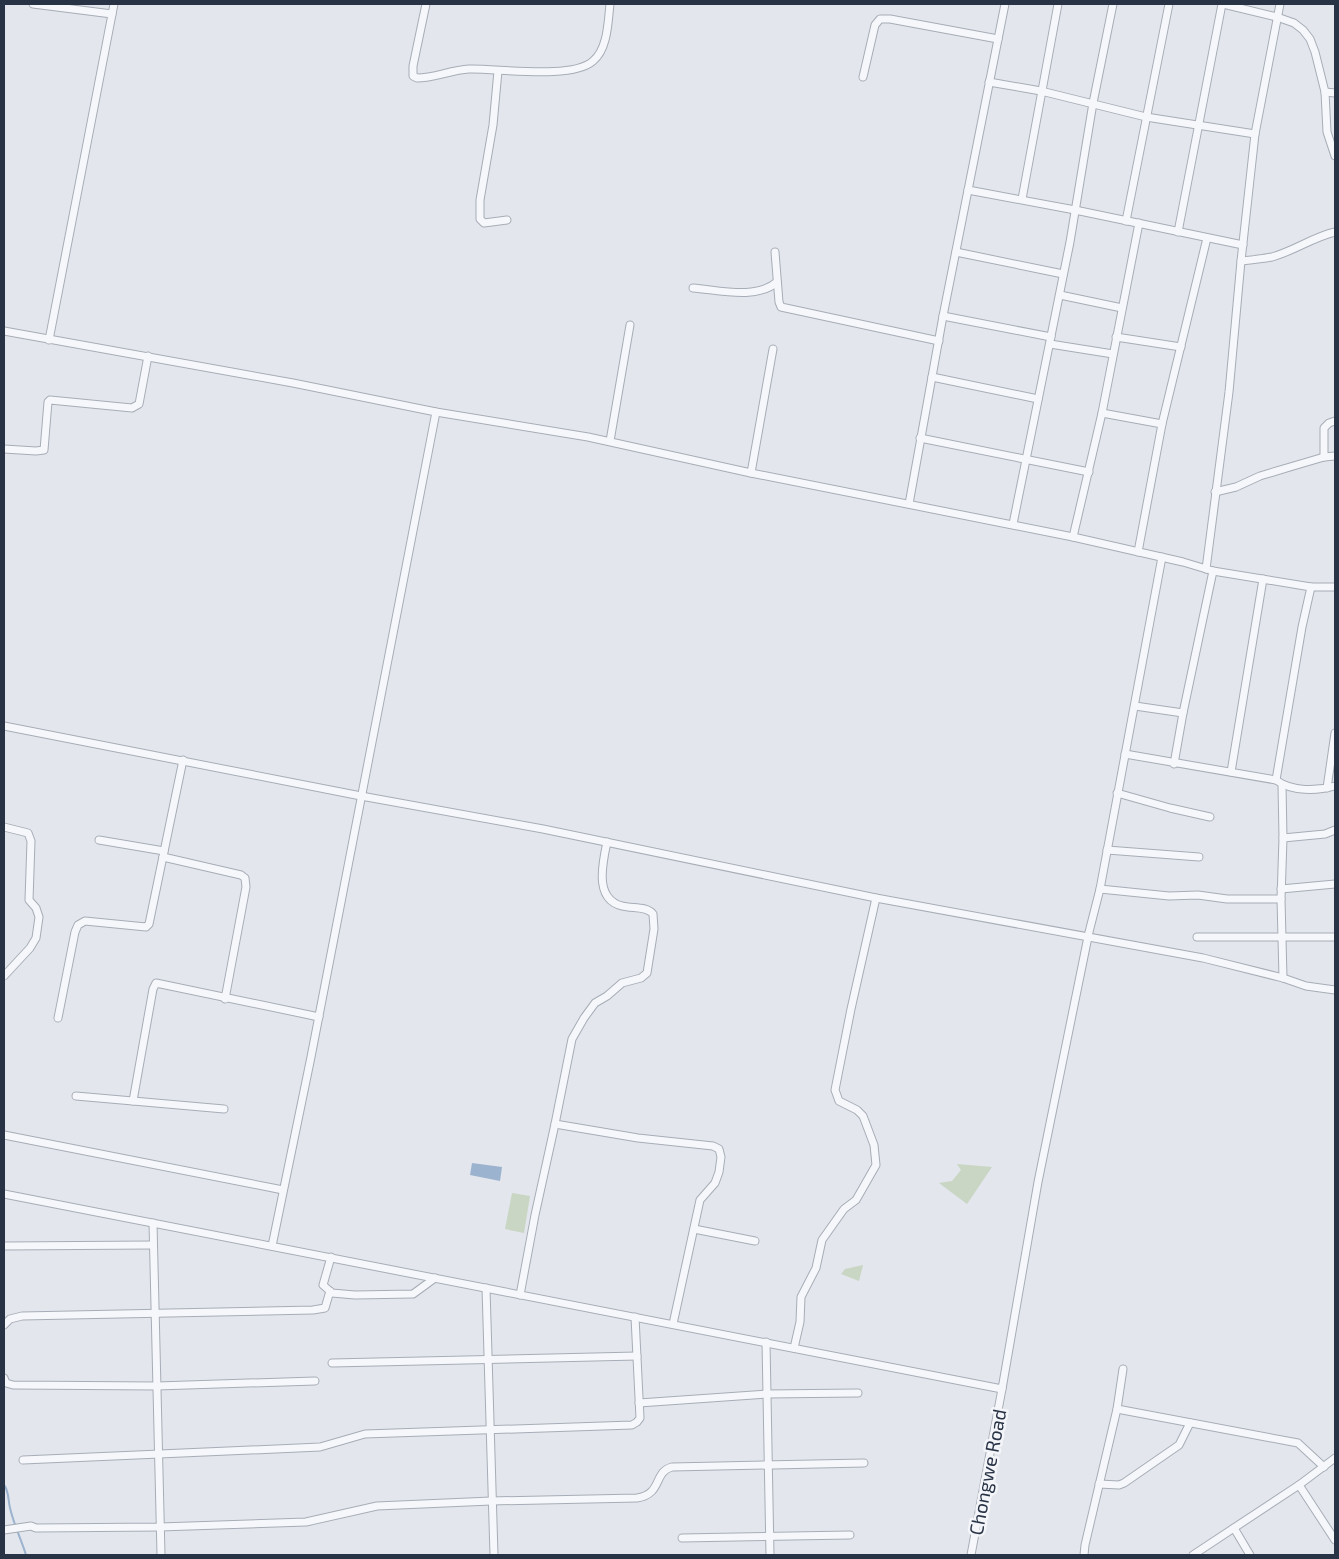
<svg xmlns="http://www.w3.org/2000/svg" width="1339" height="1559" font-family="'Exo 2',sans-serif">
	<style>
		.green { fill: #c8d6c3 }
		.water { fill: #9bb3ce }
		.lines { fill: none; stroke-linecap: round; stroke-linejoin: round }
		.stream { stroke: #9bb3ce; stroke-width: 2 }
		.street-casing { stroke: #a7adb7; stroke-width: 9 }
		.street { stroke: #f6f7fa; stroke-width: 7 }
		.labels { text-anchor: middle; dominant-baseline: central; stroke-width: 5; stroke-linejoin: round; paint-order: stroke }
		.street-label { font-size: 19px; fill: #293346; stroke: #f3f5f9 }
	</style>
	<rect width="100%" height="100%" fill="#e3e6ec"/>
	<!-- green -->
	<g class="green">
		<polygon points="957,1164 992,1167 967,1204 939,1183 952,1181 961,1170"/>
		<polygon points="512,1193 530,1196 524,1233 505,1229"/>
		<polygon points="863,1265 859,1281 841,1274 845,1269"/>
	</g>
	<!-- water -->
	<polygon class="water" points="472,1163 502,1167 500,1181 470,1175"/>
	<g class="lines">
		<!-- stream -->
		<path class="stream" d="M4,1485C9,1491 8,1500 10,1508C14,1525 21,1539 26,1555"/>
		<defs>
			<g id="street">
				<polyline points="33,4 112,14"/>
				<path d="M426,4L413,66V76L417,78C434,78 451,70 469,69C497,68 572,80 593,61C608,49 608,21 610,4"/>
				<polyline points="1223,4 1277,17 1294,23 1303,30 1310,39 1315,52 1325,92 1327,132 1335,156"/>
				<polyline points="498,71 493,125 480,200 480,219 484,223 507,220"/>
				<polyline points="863,77 875,25 880,19 890,19 998,39"/>
				<polyline points="989,82 1041,91 1146,117 1255,134"/>
				<polyline points="1325,92 1335,93"/>
				<polyline points="968,190 1075,210 1243,245"/>
				<polyline points="1022,199 1058,4"/>
				<polyline points="1126,221 1169,4"/>
				<polyline points="1178,232 1222,4"/>
				<polyline points="775,252 779,302 781,307 939,341"/>
				<polyline points="956,252 1063,274"/>
				<path d="M1241,261C1251,260 1262,259 1272,257C1294,251 1313,237 1335,232"/>
				<path d="M693,288C719,290 756,300 777,282"/>
				<polyline points="1060,295 1122,308"/>
				<polyline points="943,316 1051,337"/>
				<polyline points="4,331 293,383 436,412 588,437 751,473 1073,537 1183,562 1213,571 1311,587 1335,587"/>
				<polyline points="1116,337 1181,347"/>
				<polyline points="49,340 114,4"/>
				<polyline points="1050,344 1113,354"/>
				<polyline points="932,377 1038,399"/>
				<polyline points="1102,413 1162,424"/>
				<polyline points="920,438 1089,472"/>
				<polyline points="610,441 630,325"/>
				<polyline points="4,449 36,451 44,450 48,402 50,400 132,408 139,404 148,356"/>
				<polyline points="1324,457 1324,428 1329,423 1335,421"/>
				<polyline points="751,473 773,349"/>
				<polyline points="1215,492 1236,487 1260,476 1290,467 1324,457 1335,456"/>
				<polyline points="909,504 943,316 1005,4"/>
				<polyline points="1013,524 1070,242 1093,103 1113,4"/>
				<polyline points="1073,537 1102,413 1139,223"/>
				<polyline points="1138,552 1162,424 1207,238"/>
				<polyline points="1206,569 1229,392 1241,261 1255,134 1280,4"/>
				<polyline points="1135,706 1183,713"/>
				<polyline points="4,726 361,796 543,829 876,898 1203,958 1283,978 1306,986 1335,990"/>
				<path d="M1125,754L1276,780C1292,792 1317,791 1335,786"/>
				<polyline points="1174,764 1183,713 1213,571"/>
				<polyline points="1231,772 1263,579"/>
				<polyline points="1276,780 1302,627 1311,587"/>
				<polyline points="1282,785 1283,838 1325,834 1335,830"/>
				<polyline points="1327,788 1335,733"/>
				<polyline points="1117,793 1170,808 1210,817"/>
				<polyline points="4,827 28,833 31,841 29,900 36,908 39,917 36,938 30,948 4,976"/>
				<polyline points="1283,838 1281,899 1283,978"/>
				<polyline points="99,840 164,851"/>
				<polyline points="1107,850 1199,857"/>
				<polyline points="163,857 241,875 245,878 246,887 225,999"/>
				<polyline points="1100,889 1169,896 1198,895 1227,899 1281,899"/>
				<polyline points="1281,889 1335,884"/>
				<polyline points="1197,937 1335,937"/>
				<polyline points="58,1018 75,932 78,925 85,921 146,927 149,924 183,760"/>
				<polyline points="76,1096 224,1109"/>
				<polyline points="133,1101 153,989 156,983 319,1017"/>
				<polyline points="555,1124 638,1138 713,1146 719,1149 721,1157 719,1172 715,1183 700,1200 673,1324"/>
				<polyline points="4,1135 283,1190"/>
				<polyline points="4,1194 1002,1389 1038,1182 1089,932 1100,889 1162,557"/>
				<polyline points="153,1223 161,1555"/>
				<polyline points="694,1229 755,1241"/>
				<polyline points="4,1246 153,1245"/>
				<polyline points="272,1246 311,1057 436,412"/>
				<polyline points="331,1257 323,1285 332,1293 355,1295 413,1294 435,1278"/>
				<polyline points="486,1288 494,1555"/>
				<path d="M520,1295L535,1215L555,1124L572,1039L584,1018L595,1003L607,996L622,983L641,978L647,973L654,929L653,914C648,907 636,908 628,907C593,904 602,865 607,842"/>
				<polyline points="4,1325 10,1319 22,1316 313,1310 325,1308 330,1291"/>
				<polyline points="766,1342 770,1555"/>
				<polyline points="794,1348 800,1322 801,1297 816,1268 822,1240 844,1209 856,1200 876,1165 874,1145 863,1116 857,1110 839,1101 835,1090 851,1009 876,898"/>
				<polyline points="332,1363 637,1356"/>
				<polyline points="4,1378 6,1383 13,1385 157,1386 315,1381"/>
				<polyline points="639,1403 767,1394 858,1393"/>
				<polyline points="1117,1409 1298,1443 1324,1467"/>
				<polyline points="23,1460 320,1447 365,1434 632,1425 637,1422 640,1418 635,1317"/>
				<polyline points="1099,1484 1119,1485 1124,1483 1179,1445 1190,1423"/>
				<polyline points="1299,1485 1335,1540"/>
				<polyline points="1234,1528 1250,1555"/>
				<path d="M4,1530L31,1526L36,1528L160,1527L306,1522L377,1506L491,1501L637,1498C663,1494 653,1472 672,1467L864,1463"/>
				<polyline points="682,1538 850,1535"/>
				<polyline points="971,1555 1002,1389"/>
				<polyline points="1084,1555 1085,1545 1117,1409 1123,1369"/>
				<polyline points="1193,1555 1299,1485 1335,1458"/>
			</g>
		</defs>
		<!-- street casing -->
		<use href="#street" class="street-casing"/>
		<!-- street -->
		<use href="#street" class="street"/>
	</g>
	<g class="labels">
		<!-- street labels -->
		<g class="street-label">
			<text transform="translate(987 1472) rotate(-79)">Chongwe Road</text>
		</g>
	</g>
	<!-- border -->
	<rect width="1339" height="1559" fill="none" stroke="#293346" stroke-width="10"/>
</svg>
